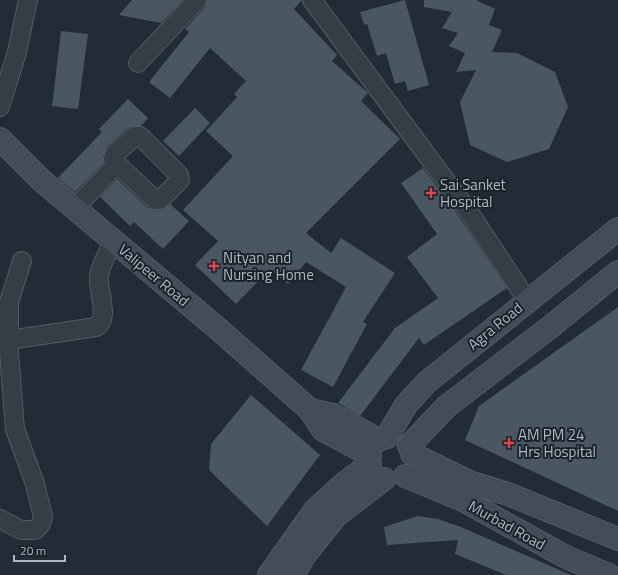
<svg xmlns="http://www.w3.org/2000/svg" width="618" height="575" font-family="'Titillium Web',sans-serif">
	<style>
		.building { fill: #4a5662 }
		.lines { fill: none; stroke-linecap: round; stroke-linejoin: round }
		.street-casing { stroke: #525c64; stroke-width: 20 }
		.secondary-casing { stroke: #525c64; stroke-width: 24 }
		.street { stroke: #353e47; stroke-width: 18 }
		.secondary { stroke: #434d59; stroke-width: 22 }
		.health-dot { fill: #e0444e; stroke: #1a232b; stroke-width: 1.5 }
		.labels { text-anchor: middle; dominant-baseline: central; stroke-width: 4; stroke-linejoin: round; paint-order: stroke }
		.poi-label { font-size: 15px; fill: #afb9c3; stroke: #1a232b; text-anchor: start }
		.street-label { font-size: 15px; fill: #afb9c3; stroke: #1a232b }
	</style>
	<rect width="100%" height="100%" fill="#212c36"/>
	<!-- building -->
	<g class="building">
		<polygon points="132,0 183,0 161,23 119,15"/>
		<polygon points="207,0 302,0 294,9 337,55 332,61 368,93 361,101 400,139 306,233 331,253 341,238 395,273 363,322 367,324 333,387 301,370 346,287 306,262 288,284 270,269 236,304 195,265 218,241 183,210 233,156 206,131 237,97 234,94 246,81 210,48 170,98 149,82 189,32 185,29 205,7"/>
		<polygon points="405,0 429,85 408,91 405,81 395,84 386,53 377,56 367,24 364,25 360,12"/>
		<polygon points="424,0 476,0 495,9 489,25 502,30 492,52 517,53 555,72 568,107 549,149 507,162 470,145 460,102 476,70 456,72 465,53 449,46 458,33 442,28 452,12 424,7"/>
		<polygon points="61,31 88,34 78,109 52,106"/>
		<polygon points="128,99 148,118 141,126 128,128 107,147 103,156 104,163 75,192 58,178 102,132 99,129"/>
		<polygon points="195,108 210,123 179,156 163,141"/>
		<polygon points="423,168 460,218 507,288 424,345 419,338 360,416 338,403 395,328 438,298 407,257 437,234 401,183"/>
		<polygon points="117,179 148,208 160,210 170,204 189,221 163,249 134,222 130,226 100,197"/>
		<polygon points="618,307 618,511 465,440 479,406"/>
		<polygon points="251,395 320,455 267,526 209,470 211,444"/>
		<polygon points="418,516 438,519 461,527 571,575 506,575 455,554 458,540 387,545 384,527"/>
	</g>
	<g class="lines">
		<defs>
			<g id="street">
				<polyline points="312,0 469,212 527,300"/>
				<polyline points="138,63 197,0"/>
				<polyline points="0,107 17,52 28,0"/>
				<polyline points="74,209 117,164 155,200 160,200 180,180 179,175 140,136 135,136 114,155 113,159 117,164"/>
				<path d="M9,340L96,327C111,319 97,290 99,276C100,265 109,252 113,241"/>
				<polyline points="0,519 21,530 35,530 41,524 43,516 34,481 15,429 9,352 9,302 22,261"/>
			</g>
			<g id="secondary">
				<polyline points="0,139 41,180 216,327 310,410 323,430 370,455"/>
				<polyline points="310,410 333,415 379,440"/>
				<polyline points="387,437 406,405 427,382 618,229"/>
				<polyline points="409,446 446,407 549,328 618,272"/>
				<polyline points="412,454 472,483 508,494 618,539"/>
				<polyline points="405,476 463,500 566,557 609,575"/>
				<polyline points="269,575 315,510 346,482 370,464"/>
				<polyline points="293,575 304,556 336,516 384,479"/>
			</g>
		</defs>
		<!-- street casing -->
		<use href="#street" class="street-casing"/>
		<!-- secondary casing -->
		<use href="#secondary" class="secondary-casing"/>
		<!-- street -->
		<use href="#street" class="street"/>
		<!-- secondary -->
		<use href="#secondary" class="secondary"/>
	</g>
	<!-- markers -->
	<g class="health-dot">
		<path d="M429 187h4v4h4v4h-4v4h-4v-4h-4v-4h4z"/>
		<path d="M212 260h4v4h4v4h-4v4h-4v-4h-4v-4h4z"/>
		<path d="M507 437h4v4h4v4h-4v4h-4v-4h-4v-4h4z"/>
	</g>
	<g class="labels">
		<!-- poi labels -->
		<g class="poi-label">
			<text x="440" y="184">Sai Sanket<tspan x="440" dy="17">Hospital</tspan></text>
			<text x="223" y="257">Nityan and<tspan x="223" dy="17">Nursing Home</tspan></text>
			<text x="518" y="434">AM PM 24<tspan x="518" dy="17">Hrs Hospital</tspan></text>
		</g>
		<!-- street labels -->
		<g class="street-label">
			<text transform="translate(154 275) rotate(40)">Valipeer Road</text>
			<text transform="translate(495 326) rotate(-39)">Agra Road</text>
			<text transform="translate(507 525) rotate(29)">Murbad Road</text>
		</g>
	</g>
	<!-- scale -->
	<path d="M14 555v6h51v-6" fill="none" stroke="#afb9c3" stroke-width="2"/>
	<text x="20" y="555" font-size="12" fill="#afb9c3" stroke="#1a232b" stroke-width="3" paint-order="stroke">20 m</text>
</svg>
